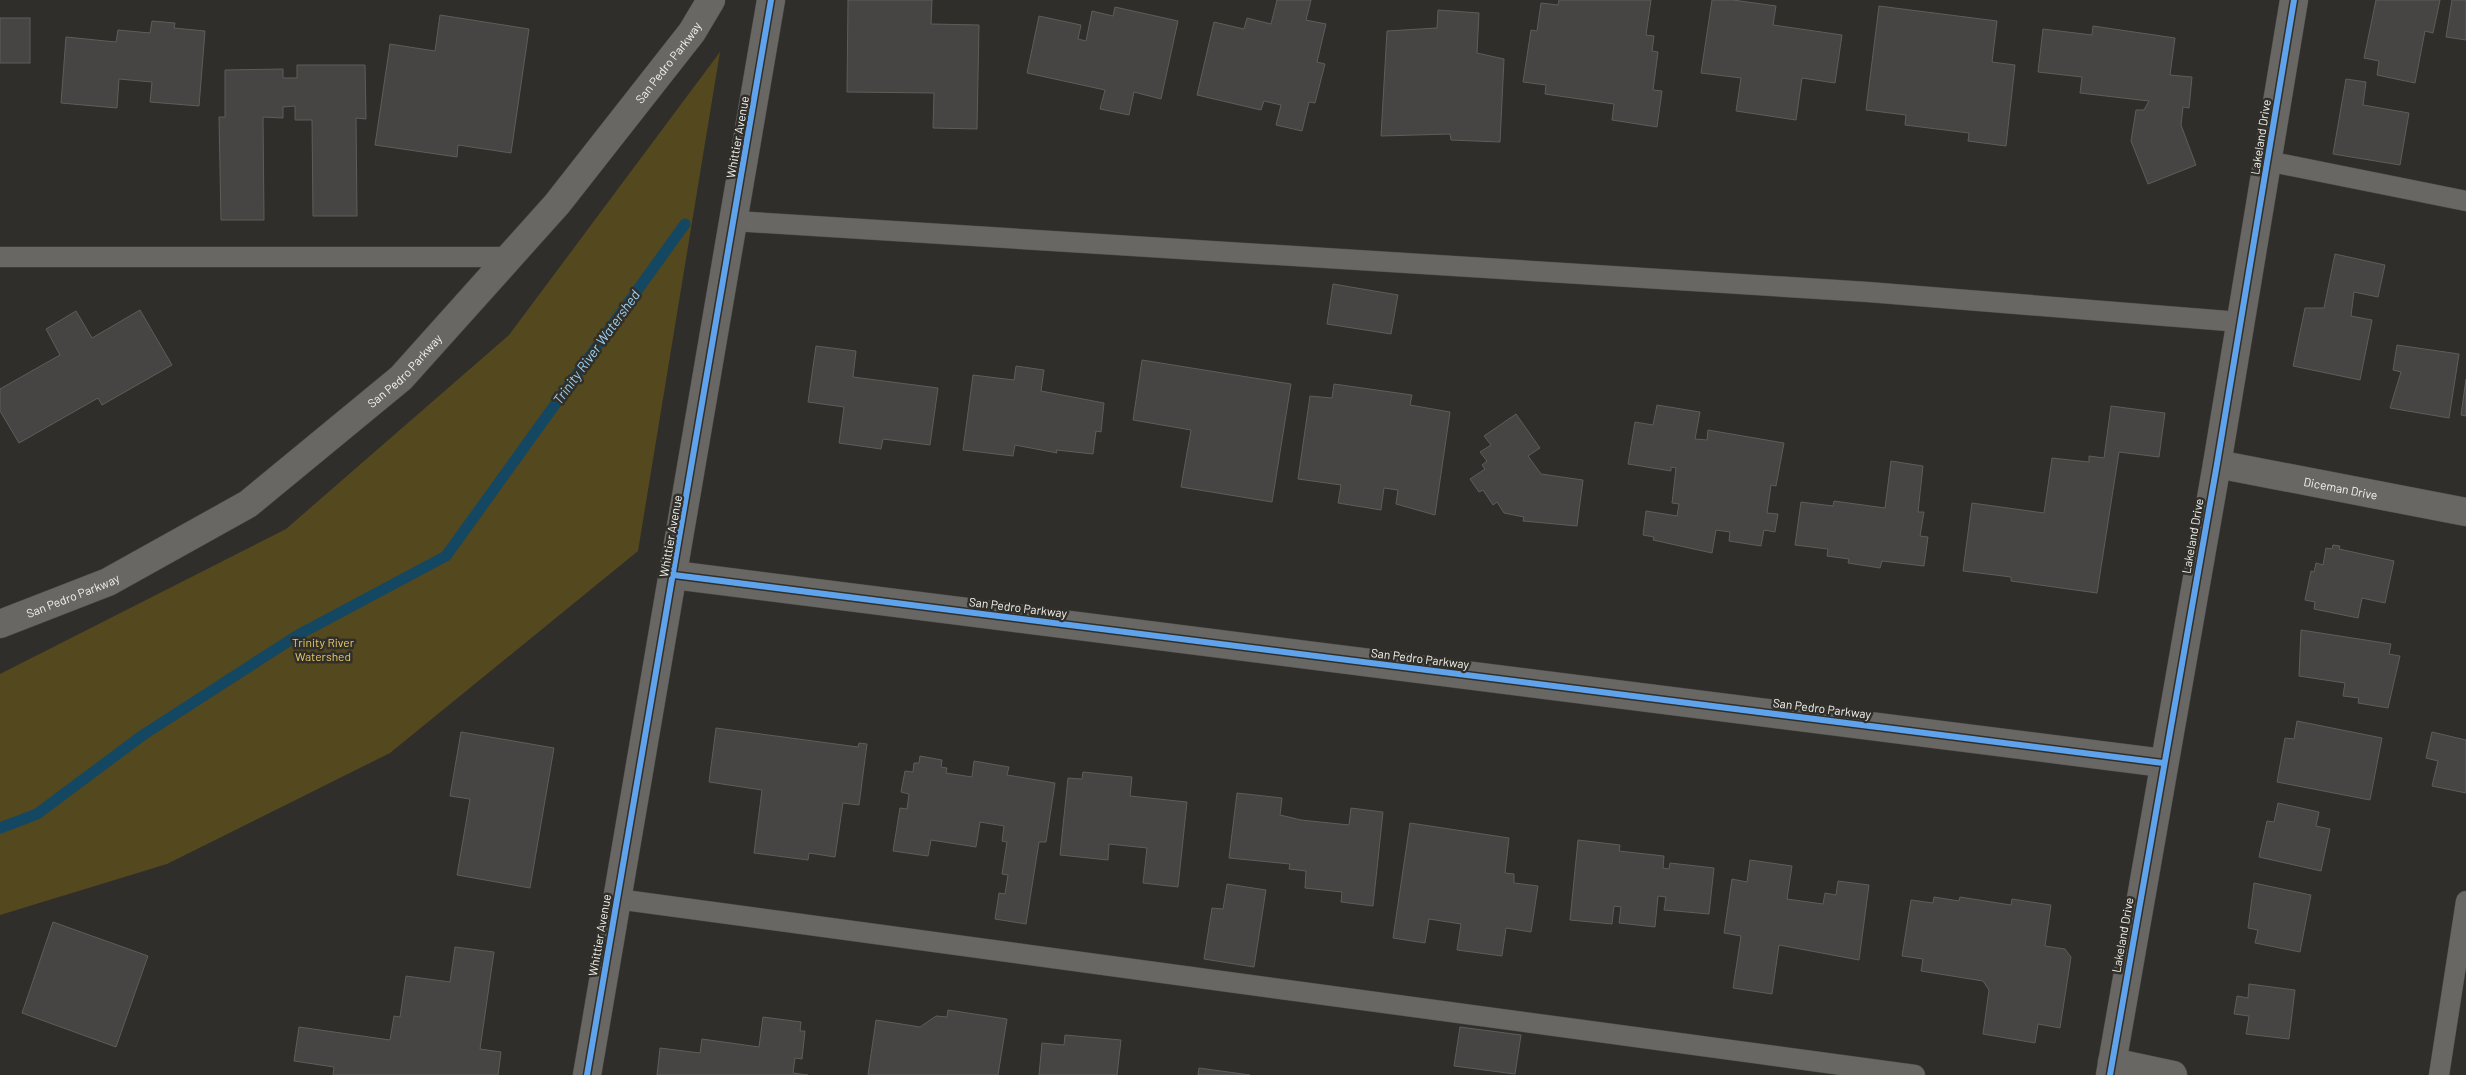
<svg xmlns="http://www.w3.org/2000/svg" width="2466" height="1075" font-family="Barlow,sans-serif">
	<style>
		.green { fill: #54481f }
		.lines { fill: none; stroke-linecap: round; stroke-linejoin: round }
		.stream { stroke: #144761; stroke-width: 11 }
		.building { fill: #464543; stroke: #5e5d5a }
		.service-casing { stroke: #4b4b48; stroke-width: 21 }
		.minor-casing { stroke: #4b4b48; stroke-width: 29 }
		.tertiary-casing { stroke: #4b4b48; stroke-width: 29 }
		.service { stroke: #686764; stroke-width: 20 }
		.minor { stroke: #686764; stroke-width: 28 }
		.tertiary { stroke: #686764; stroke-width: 28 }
		.cycleway-casing { stroke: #312f29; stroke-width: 9 }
		.cycleway { stroke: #60a3ed; stroke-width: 6 }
		.labels { text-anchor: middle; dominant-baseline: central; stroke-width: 5; stroke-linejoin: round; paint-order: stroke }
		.street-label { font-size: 12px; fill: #f3f2ee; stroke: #312f29 }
		.park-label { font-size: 12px; fill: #e6c865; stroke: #312f29 }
		.water-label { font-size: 14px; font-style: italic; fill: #9bd1f4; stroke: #312f29 }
	</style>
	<rect width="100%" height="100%" fill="#2f2e2b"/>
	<!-- green -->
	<polygon class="green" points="720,52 638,551 390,753 167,864 0,915 0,674 286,529 509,335"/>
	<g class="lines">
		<!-- stream -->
		<polyline class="stream" points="0,828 37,814 143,735 298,635 446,556 685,224"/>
	</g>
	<!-- building -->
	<g class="building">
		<polygon points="848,0 932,0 931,24 979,25 977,129 933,128 934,93 847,92"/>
		<polygon points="1277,0 1311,0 1306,20 1326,24 1317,62 1325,64 1315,103 1309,102 1302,131 1276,125 1281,105 1264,101 1261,110 1197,95 1214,22 1244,29 1247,18 1271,24"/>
		<polygon points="1559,0 1651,0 1646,35 1654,36 1652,51 1658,52 1653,90 1662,91 1657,127 1612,120 1614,104 1545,94 1546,85 1523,82 1531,30 1537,31 1541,3 1558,5"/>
		<polygon points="1712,0 1733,0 1776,6 1773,25 1842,35 1835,83 1802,78 1796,120 1736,111 1741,78 1701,73"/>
		<polygon points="2376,0 2440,0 2433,33 2425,31 2415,83 2377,75 2379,61 2364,58"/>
		<polygon points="2452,0 2466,0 2466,40 2446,37"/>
		<polygon points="1879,6 1997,21 1992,62 2015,65 2006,146 1968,141 1969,133 1905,125 1906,115 1866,110"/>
		<polygon points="1115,7 1178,21 1161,99 1134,92 1129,115 1100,109 1105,90 1027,73 1039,16 1081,25 1078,39 1086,41 1092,11 1113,16"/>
		<polygon points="1438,10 1479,13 1477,53 1504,59 1500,142 1451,140 1450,134 1381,136 1387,31 1437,28"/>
		<polygon points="440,15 529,29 511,153 458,145 457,157 375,145 390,44 435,51"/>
		<rect x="0" y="18" width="30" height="45"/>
		<polygon points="152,21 175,23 174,28 205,31 199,106 150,102 152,82 119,79 117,108 61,103 66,37 116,42 118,30 150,33"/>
		<polygon points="2093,26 2175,38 2170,75 2192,77 2189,108 2183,107 2181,125 2196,165 2148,184 2131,141 2136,110 2144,110 2149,101 2080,93 2082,77 2038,72 2043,29 2092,35"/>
		<polygon points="297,65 365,65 366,119 356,118 357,216 313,216 312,120 295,120 295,106 283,107 283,118 263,117 264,220 221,220 219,117 225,117 225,70 283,69 283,78 297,78"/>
		<polygon points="2346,79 2366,82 2363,105 2409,113 2400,165 2333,154"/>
		<polygon points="2335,254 2385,265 2378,297 2354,292 2351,316 2372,320 2360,380 2293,366 2305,308 2324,308"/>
		<polygon points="1333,284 1398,295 1391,334 1327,324"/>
		<polygon points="140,310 172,365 102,405 98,398 19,443 0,411 0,389 60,355 46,329 76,311 92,338"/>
		<polygon points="2397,345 2459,354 2449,418 2390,408 2401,372 2393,370"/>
		<polygon points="816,346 856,351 853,377 938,388 930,445 883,439 881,449 839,443 844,407 808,402"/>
		<polygon points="1142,360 1291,384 1272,502 1181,487 1191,430 1133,420"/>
		<polygon points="1016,366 1044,370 1041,391 1104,403 1101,432 1096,431 1093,454 1056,450 1057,453 1015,445 1013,456 963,450 973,375 1014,380"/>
		<polygon points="2466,379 2466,416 2461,415"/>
		<polygon points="1334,384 1412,395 1410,405 1450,412 1435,515 1396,504 1398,490 1384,488 1381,510 1338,503 1341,485 1298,479 1310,396 1332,398"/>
		<polygon points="1657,405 1700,412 1695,439 1707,440 1708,430 1784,443 1776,486 1771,485 1767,513 1778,514 1775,532 1764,530 1761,546 1729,541 1730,532 1716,530 1712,553 1653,540 1654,537 1643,535 1646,511 1677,516 1679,504 1672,503 1676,468 1671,467 1671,471 1628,464 1635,422 1653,425"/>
		<polygon points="2111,406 2165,413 2159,457 2119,452 2097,593 2011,581 2011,577 1963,571 1972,503 2044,513 2052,458 2089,462 2089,456 2104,458"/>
		<polygon points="1516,414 1540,448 1528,456 1541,474 1583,480 1577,526 1523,521 1524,517 1504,513 1497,502 1493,505 1483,490 1479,492 1470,479 1485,469 1482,465 1487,461 1480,452 1491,445 1484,436"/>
		<polygon points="1891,461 1923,466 1918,512 1924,512 1920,536 1928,537 1924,566 1882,561 1880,568 1848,563 1849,559 1827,556 1828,549 1795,545 1801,502 1833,506 1834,501 1885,508"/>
		<polygon points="2333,545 2340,546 2339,549 2394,561 2385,603 2362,598 2358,618 2314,609 2315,602 2305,600 2311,571 2314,572 2316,563 2323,565 2326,548 2332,549"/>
		<polygon points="2301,630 2391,644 2389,654 2400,656 2388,708 2358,703 2359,698 2343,696 2345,683 2299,676"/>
		<polygon points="2297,721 2382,738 2370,800 2277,782 2285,738 2294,739"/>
		<polygon points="716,728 858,747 859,743 867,744 859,805 843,803 835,857 809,853 808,860 754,853 762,790 709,782"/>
		<polygon points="461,732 554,748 530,888 457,875 470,799 450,796"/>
		<polygon points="2432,732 2466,740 2466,793 2432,786 2438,761 2426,758"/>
		<polygon points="920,756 942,760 941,767 947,768 946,773 972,777 974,761 1009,767 1007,775 1055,783 1046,842 1039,842 1026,924 995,919 999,893 1005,894 1008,875 1002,874 1007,842 1002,841 1004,826 980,822 976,847 931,840 928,856 893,851 900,808 907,809 909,794 901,792 905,771 913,772 914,763 919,763"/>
		<polygon points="1083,772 1132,777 1130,796 1187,802 1178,887 1143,883 1147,848 1109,844 1108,860 1060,855 1068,778 1082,779"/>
		<polygon points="1237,793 1282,798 1280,815 1301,820 1349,825 1351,808 1383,812 1373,906 1341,902 1342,892 1305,888 1306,871 1289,869 1290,864 1229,858"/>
		<polygon points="2278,803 2319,812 2316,826 2330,829 2321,871 2259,857 2267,821 2274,822"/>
		<polygon points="1410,823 1509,838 1505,873 1514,874 1514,883 1538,886 1531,932 1506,928 1502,956 1457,950 1461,924 1429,919 1425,943 1393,938"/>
		<polygon points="1578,840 1620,845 1619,851 1664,856 1663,868 1669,869 1670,863 1714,868 1709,914 1664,910 1666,897 1658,896 1655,927 1619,923 1621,907 1614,906 1612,924 1570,920"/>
		<polygon points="1750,860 1792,866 1787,899 1823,904 1825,893 1836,895 1838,881 1869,885 1859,960 1779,945 1772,994 1733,988 1741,936 1724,933 1732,879 1747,882"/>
		<polygon points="2254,883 2311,895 2300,952 2255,943 2258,930 2248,928"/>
		<polygon points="1227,884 1266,890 1254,967 1204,959 1212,908 1223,909"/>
		<polygon points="1934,897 1959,901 1960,897 2011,905 2012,899 2051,905 2045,946 2065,949 2071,957 2060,1028 2038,1024 2035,1043 1983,1034 1989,990 1983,981 1921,971 1923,959 1902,956 1911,900 1933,903"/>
		<polygon points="53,922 148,956 116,1047 22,1013"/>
		<polygon points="455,947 494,952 480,1049 501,1052 498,1075 333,1075 334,1067 294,1061 299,1027 390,1040 394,1016 400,1017 406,976 450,982"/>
		<polygon points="2249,984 2295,990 2289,1039 2246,1034 2249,1016 2234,1014 2237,996 2248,998"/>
		<polygon points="948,1010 1007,1019 998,1075 868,1075 876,1020 920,1027 936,1016 947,1017"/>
		<polygon points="763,1017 801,1022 800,1031 805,1031 802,1059 795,1058 793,1073 808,1075 657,1075 660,1048 700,1053 702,1039 759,1047"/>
		<polygon points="1460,1027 1521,1035 1515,1074 1454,1066"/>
		<polygon points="1065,1035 1121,1040 1117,1075 1039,1075 1042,1043 1064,1045"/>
		<polygon points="1199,1068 1250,1075 1198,1075"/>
	</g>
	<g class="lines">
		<defs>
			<g id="service">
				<polyline points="2267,161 2466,201"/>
				<polyline points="734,221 1868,292 2240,322"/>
				<polyline points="0,257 510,257"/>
				<polyline points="617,899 1915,1075"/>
				<polyline points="2439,1075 2466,901"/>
			</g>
			<g id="minor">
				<path id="s1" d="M2217,464L2466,512"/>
				<polyline points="674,575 2163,763"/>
				<path id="s2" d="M0,624L108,582L248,504L401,378L557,204L692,32L711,0"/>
				<polyline points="2112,1062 2173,1075"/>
				<polyline points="587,1075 771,0"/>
			</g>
			<polyline id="tertiary" points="2110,1075 2217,464 2294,0"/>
		</defs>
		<!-- service casing -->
		<use href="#service" class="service-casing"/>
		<!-- minor casing -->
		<use href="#minor" class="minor-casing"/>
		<!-- tertiary casing -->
		<use href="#tertiary" class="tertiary-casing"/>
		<!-- service -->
		<use href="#service" class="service"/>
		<!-- minor -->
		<use href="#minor" class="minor"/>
		<!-- tertiary -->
		<use href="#tertiary" class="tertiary"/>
		<defs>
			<g id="cycleway">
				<polyline points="674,575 2163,763"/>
				<polyline points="587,1075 771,0"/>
				<polyline points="2110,1075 2217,464 2294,0"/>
			</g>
		</defs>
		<!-- cycleway casing -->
		<use href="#cycleway" class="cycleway-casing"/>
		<!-- cycleway -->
		<use href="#cycleway" class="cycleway"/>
	</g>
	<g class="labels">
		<!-- street labels -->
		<g class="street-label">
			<text stroke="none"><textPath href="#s2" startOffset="888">San Pedro Parkway</textPath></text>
			<text transform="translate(737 137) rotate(-80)">Whittier Avenue</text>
			<text transform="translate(2260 137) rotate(-81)">Lakeland Drive</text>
			<text stroke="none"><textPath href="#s2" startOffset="482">San Pedro Parkway</textPath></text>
			<text stroke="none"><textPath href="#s1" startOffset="126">Diceman Drive</textPath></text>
			<text transform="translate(670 536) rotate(-80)">Whittier Avenue</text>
			<text transform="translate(2192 536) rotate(-80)">Lakeland Drive</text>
			<text stroke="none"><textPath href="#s2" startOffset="78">San Pedro Parkway</textPath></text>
			<text transform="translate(1018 607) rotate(7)">San Pedro Parkway</text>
			<text transform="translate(1420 658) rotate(7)">San Pedro Parkway</text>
			<text transform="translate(1822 708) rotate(7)">San Pedro Parkway</text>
			<text transform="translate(599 935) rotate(-80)">Whittier Avenue</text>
			<text transform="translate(2122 935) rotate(-80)">Lakeland Drive</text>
		</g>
		<!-- park labels -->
		<g class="park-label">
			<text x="323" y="642">Trinity River<tspan x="323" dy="14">Watershed</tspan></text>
		</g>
		<!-- water labels -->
		<g class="water-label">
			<text transform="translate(596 347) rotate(-54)">Trinity River Watershed</text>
		</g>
	</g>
</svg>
